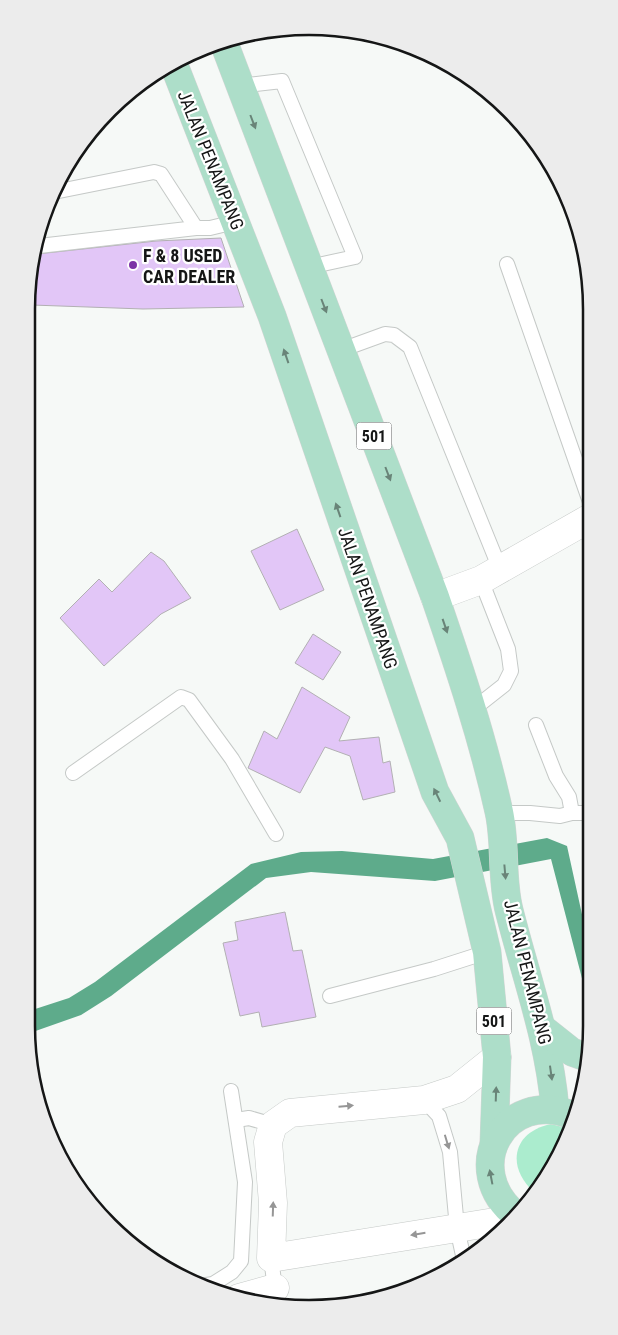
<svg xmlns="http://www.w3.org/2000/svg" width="618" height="1335" font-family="'Roboto Condensed',sans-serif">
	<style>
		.green { fill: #abecce }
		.water { fill: #5eab8b }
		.building { fill: #e2c6f7; stroke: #b2b0b3 }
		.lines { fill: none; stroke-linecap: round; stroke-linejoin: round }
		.lane-casing { stroke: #c5c9c7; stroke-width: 16 }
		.street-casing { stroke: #c5c9c7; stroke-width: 29 }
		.primary-casing { stroke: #d5d5d5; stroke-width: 29 }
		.lane { stroke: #fff; stroke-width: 14 }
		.street { stroke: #fff; stroke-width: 28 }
		.primary { stroke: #addec9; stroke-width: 28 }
		.oneway { fill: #698478 }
		.oneway2 { fill: #969696 }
		.poi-dot { fill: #7c33a6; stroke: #fff; stroke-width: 2 }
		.labels { text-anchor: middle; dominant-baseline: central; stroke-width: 4.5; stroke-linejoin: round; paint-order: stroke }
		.shield { fill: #fff; stroke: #5b5c5c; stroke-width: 1 }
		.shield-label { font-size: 16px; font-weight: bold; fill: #151616 }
		.street-label { font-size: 18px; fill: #151616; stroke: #fff }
		.poi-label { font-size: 18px; font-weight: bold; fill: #151616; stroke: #fff; text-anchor: start }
		.rim { fill: none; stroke: #151616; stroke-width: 2.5 }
	</style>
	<rect width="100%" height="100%" fill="#f6f9f7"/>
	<!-- green -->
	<path class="green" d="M551,1124L571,1129L570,1134L534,1192C506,1167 512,1132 551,1124Z"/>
	<!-- water -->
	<polygon class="water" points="547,838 567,846 592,960 592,1017 551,859 435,881 311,872 266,878 111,996 81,1015 27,1034 26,1012 69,998 95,982 251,864 301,852 342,851 433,859"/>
	<!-- building -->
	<g class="building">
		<polygon points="221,238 244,307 143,309 32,305 31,283 37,254 156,241"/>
		<polygon points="297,529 324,590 280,610 251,551"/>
		<polygon points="151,552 164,561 191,598 161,614 104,666 60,618 99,579 112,592"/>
		<polygon points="313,634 341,652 323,680 295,663"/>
		<polygon points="302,687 350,717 339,741 379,737 383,763 390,761 395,792 363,800 350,756 325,747 300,793 248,768 264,731 277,739"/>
		<polygon points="285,912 293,951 302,950 316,1017 262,1027 259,1012 240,1016 223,943 238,940 235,922"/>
	</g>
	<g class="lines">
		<defs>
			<g id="lane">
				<polyline points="239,86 282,81 355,257 309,267"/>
				<polyline points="54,192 154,172 161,174 196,228"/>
				<polyline points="39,246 196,228 210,228 235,222"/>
				<polyline points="507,264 590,502"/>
				<polyline points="341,350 385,334 394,335 410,347 500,569"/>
				<polyline points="471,711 504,685 511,671 508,649 481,580"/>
				<polyline points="536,725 556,776 569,797 572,813"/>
				<polyline points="73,773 181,697 189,700 232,759 276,834"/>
				<polyline points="499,813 530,813 560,816 572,813 591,813"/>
				<polyline points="330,996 434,969 487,952"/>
				<polyline points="424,1100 439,1116 450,1152 457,1228 464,1260"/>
				<polyline points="236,1120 249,1118 273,1125"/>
				<polyline points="271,1258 277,1304"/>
				<polyline points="206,1285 213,1284 232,1272 241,1261 245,1182 231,1091"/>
			</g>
			<g id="street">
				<polyline points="435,597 481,580 590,518"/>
				<polyline points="497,1057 457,1089 424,1100 290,1113 273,1125 268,1142 273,1203 271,1258 501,1221 517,1216"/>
				<polyline points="239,1298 275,1288"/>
			</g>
			<g id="primary">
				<path d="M224,43L435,597C459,667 483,739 499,812C506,844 501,878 509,910C526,978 549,1038 555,1109"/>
				<polyline points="174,65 272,316 435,792 460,838 487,952 497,1057 494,1143"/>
				<polyline points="543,1029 572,1052 586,1057"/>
				<path d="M517,1216C458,1170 505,1086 574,1116"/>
			</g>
		</defs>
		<!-- lane casing -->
		<use href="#lane" class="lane-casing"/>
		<!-- street casing -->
		<use href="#street" class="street-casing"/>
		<!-- primary casing -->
		<use href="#primary" class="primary-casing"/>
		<!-- lane -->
		<use href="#lane" class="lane"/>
		<!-- street -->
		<use href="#street" class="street"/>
		<!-- primary -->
		<use href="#primary" class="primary"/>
	</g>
	<!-- one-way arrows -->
	<defs><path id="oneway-solid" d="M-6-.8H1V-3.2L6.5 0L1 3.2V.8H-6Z" transform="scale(1.25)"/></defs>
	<g class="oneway">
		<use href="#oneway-solid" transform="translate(253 122) rotate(69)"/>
		<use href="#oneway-solid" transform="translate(324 306) rotate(69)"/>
		<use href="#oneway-solid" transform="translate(286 356) rotate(-109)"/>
		<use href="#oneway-solid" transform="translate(388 474) rotate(69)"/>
		<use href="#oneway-solid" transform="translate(338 510) rotate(-109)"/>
		<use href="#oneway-solid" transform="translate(445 626) rotate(71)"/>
		<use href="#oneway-solid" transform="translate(437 795) rotate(-116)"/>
		<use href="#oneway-solid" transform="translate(505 872) rotate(85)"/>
		<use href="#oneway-solid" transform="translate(551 1073) rotate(82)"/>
		<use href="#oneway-solid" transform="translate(496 1094) rotate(-88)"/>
		<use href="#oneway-solid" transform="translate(491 1177) rotate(-101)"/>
	</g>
	<g class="oneway2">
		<use href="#oneway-solid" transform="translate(346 1106) rotate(-5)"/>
		<use href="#oneway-solid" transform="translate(447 1142) rotate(73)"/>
		<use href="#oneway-solid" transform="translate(273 1209) rotate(-88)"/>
		<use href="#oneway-solid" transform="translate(418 1234) rotate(171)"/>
	</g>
	<!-- markers -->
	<circle class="poi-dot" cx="133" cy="265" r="5"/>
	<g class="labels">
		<!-- shield labels -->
		<g class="shield">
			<rect x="356.5" y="422.5" width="35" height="27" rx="4"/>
			<rect x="476.5" y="1007.5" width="35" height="27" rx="4"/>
		</g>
		<g class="shield-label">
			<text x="374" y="436">501</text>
			<text x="494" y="1021">501</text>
		</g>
		<!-- street labels -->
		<g class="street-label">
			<text transform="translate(211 160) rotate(68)">JALAN PENAMPANG</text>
			<text transform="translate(368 598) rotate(71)">JALAN PENAMPANG</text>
			<text transform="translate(528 972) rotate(76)">JALAN PENAMPANG</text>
		</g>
		<!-- poi labels -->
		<g class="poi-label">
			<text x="143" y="255">F &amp; 8 USED<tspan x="143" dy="21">CAR DEALER</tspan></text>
		</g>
	</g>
	<!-- crop -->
	<path d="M0 0H618V1335H0ZM309 35H309A274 274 0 0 1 583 309V1026A274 274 0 0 1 309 1300H309A274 274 0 0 1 35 1026V309A274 274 0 0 1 309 35Z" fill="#ececec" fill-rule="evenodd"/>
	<path class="rim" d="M309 35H309A274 274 0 0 1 583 309V1026A274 274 0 0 1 309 1300H309A274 274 0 0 1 35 1026V309A274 274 0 0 1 309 35Z"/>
</svg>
